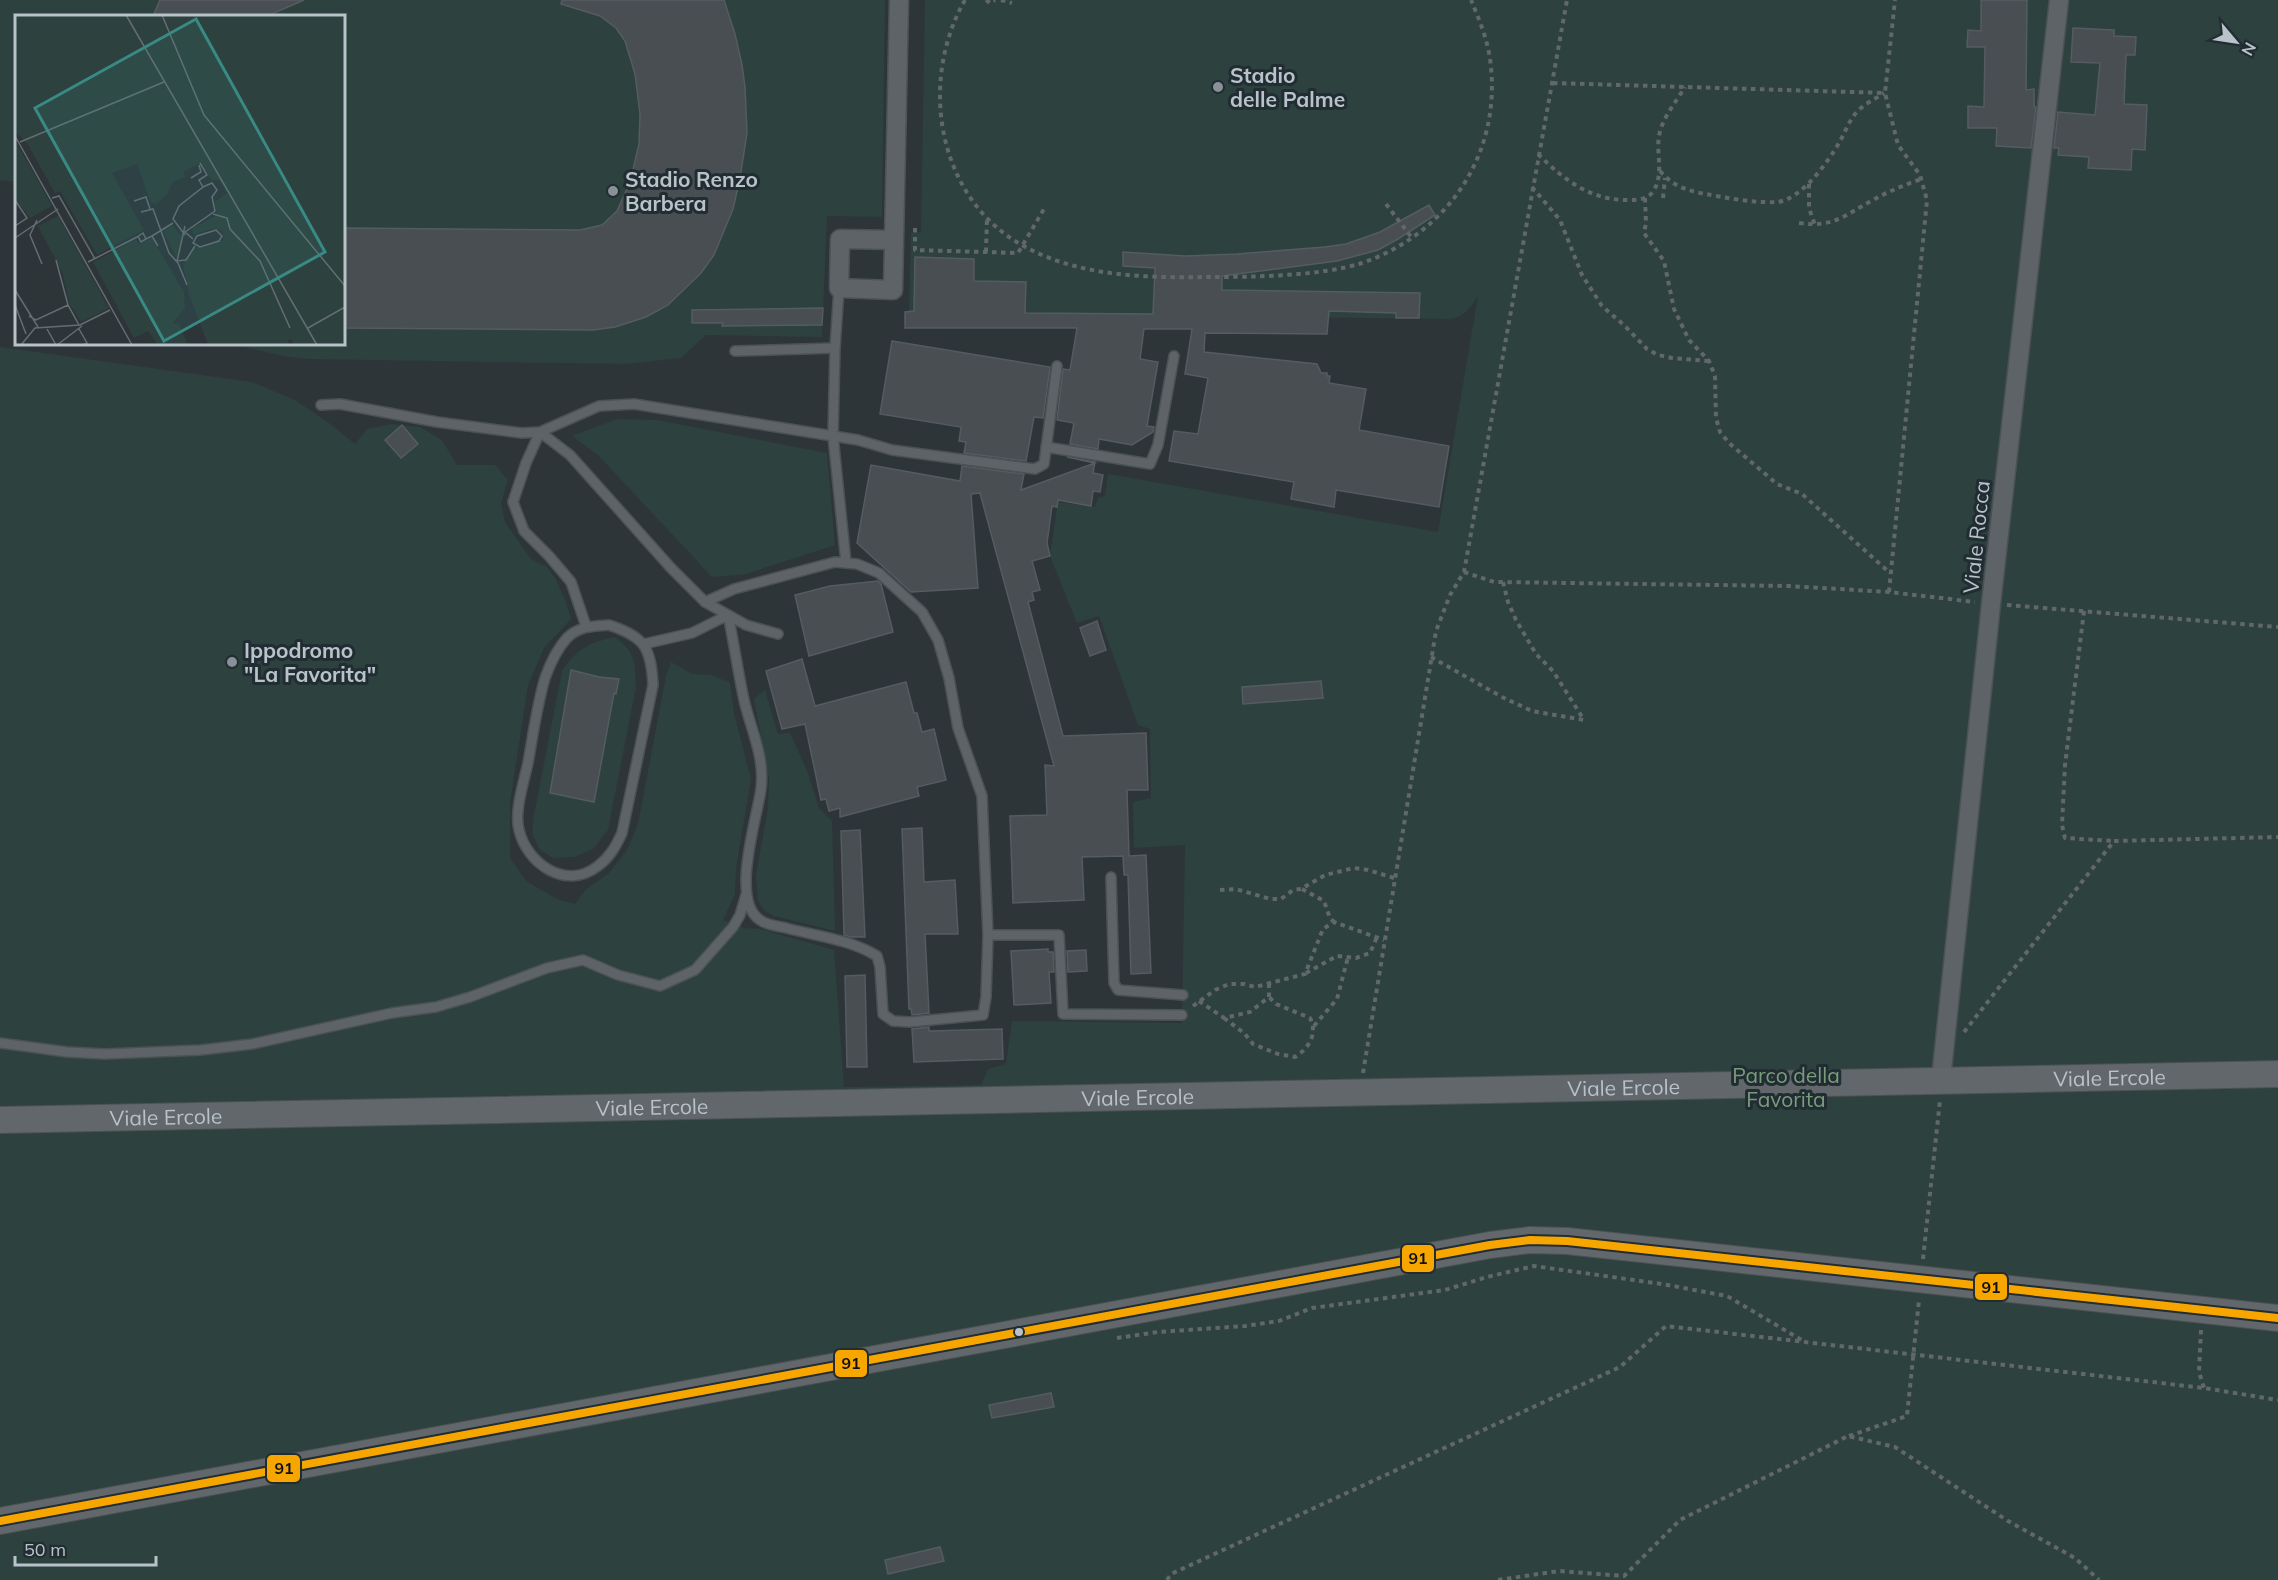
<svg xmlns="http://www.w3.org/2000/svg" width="2278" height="1580" font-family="Mulish,sans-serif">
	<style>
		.green { fill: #2d413e }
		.building { fill: #484e52; stroke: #555c61; stroke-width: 1.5 }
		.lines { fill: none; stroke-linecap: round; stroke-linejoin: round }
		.lane-casing { stroke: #4b5154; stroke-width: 12 }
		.street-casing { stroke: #4b5154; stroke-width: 21 }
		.secondary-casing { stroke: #4b5154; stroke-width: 28 }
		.path { stroke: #61676a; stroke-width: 4; stroke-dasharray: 4.5 4.5; stroke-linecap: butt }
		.lane { stroke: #5d6367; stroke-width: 9 }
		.street { stroke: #5d6367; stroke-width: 18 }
		.secondary { stroke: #62676c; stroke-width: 26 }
		.bus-1-casing { stroke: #212c33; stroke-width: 12 }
		.bus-1 { stroke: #f7a600; stroke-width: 8 }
		.poi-dot { fill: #879197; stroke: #212c33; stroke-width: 2 }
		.bus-dot { fill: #b8c2c9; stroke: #212c33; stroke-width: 2 }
		.labels { text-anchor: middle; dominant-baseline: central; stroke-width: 6; stroke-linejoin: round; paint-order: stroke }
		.poi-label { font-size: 21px; font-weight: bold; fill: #b8c2c9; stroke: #212c33; text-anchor: start }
		.street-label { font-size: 21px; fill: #b8c2c9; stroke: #212c33 }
		.park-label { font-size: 21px; fill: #799c7a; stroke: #212c33 }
		.inset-road { fill: none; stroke: #656d73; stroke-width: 1.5 }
		.view { fill: #398985; fill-opacity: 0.15; stroke: #398985; stroke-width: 3 }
		.inset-edge { fill: none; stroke: #b8c2c9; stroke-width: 3 }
		.line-badge { stroke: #212c33; stroke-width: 2 }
		.pale-badge-label { font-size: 16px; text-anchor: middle; font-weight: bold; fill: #111 }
	</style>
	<rect width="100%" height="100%" fill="#2d3539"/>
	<!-- green -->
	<g class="green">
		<polygon points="0,0 885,0 882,217 827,216 822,337 706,335 681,358 627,364 309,359 283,356 233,344 344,344 344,16 16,16 16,182 0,180"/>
		<path d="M925,0H2278V1580H0V347L252,382L295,400L329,423L355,444L367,429L391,424L420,427L442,440L457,465H495L508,480L501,503L505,522L531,559L547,567L555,578L565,599L571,619L544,648L528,685L510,803V858L526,881L557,899L575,904L585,890L609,873L627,850L638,824L666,676L671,662L692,674L712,675L730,683L734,713L751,779L736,868L735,894L723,920L744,928L760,929L834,950L844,1087L981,1085L988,1069L1006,1064L1012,1021L1182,1023L1185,845L1134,848L1133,802L1151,798L1150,729L1138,725L1099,616L1077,623L1050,556L1058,502L1095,507L1098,498L1105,496L1108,474L1438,532L1478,296C1470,308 1464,318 1448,319L909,312L911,233L921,232Z"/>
		<polygon points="617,419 657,420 827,453 835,545 746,574 712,577 598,455 572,436"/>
		<path d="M615,637C636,653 635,662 636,687L608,830L593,849L574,857L553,858L539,849L532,833L534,815L562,671C578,648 588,643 615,637Z"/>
		<polygon points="765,690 778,734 790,733 808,773 819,808 832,821 835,931 774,916 765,911 758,901 756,875 768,808 769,778 754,699"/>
	</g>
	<!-- building -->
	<g class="building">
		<polygon points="160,0 304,0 267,16 153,16"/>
		<polygon points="562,0 724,0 735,34 742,65 745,87 747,133 740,178 733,209 714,255 701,273 668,305 646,317 615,327 593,330 344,328 344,228 580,230 602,225 617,211 630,182 639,144 640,114 635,74 625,41 616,28 600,16 561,4"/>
		<polygon points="1981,0 2027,0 2026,90 2034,89 2034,107 2036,107 2031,148 1996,146 1997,128 1968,128 1968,106 1984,107 1985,47 1967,47 1968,30 1981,31"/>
		<polygon points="2073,28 2114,30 2114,36 2136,37 2135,55 2126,55 2124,104 2147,105 2145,150 2132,149 2131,170 2088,168 2089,157 2058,155 2059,148 2054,148 2058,112 2095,115 2100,63 2071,62"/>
		<polygon points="1429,205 1435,215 1398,239 1378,250 1337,261 1222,276 1222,290 1420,293 1419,318 1396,318 1396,313 1329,311 1327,334 1205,333 1204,352 1317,364 1321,373 1327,373 1327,376 1330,376 1329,383 1366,389 1359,430 1449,446 1439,507 1336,490 1334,507 1323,505 1291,499 1294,482 1169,461 1174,431 1198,434 1208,378 1185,374 1192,329 1144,329 1140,359 1158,362 1147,426 1154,427 1153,432 1132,445 1099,439 1098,449 1070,444 1074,423 1057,420 1063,369 1070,370 1077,328 905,328 905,312 914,311 915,257 974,259 974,281 1026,282 1025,313 1153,314 1155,268 1123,266 1123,252 1186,256 1237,254 1325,247 1346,244 1380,232"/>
		<polygon points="823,308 822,325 722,326 723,323 692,323 692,310"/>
		<polygon points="892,341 1050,367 1043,418 1034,417 1026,461 964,453 966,442 959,441 961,427 880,414"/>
		<polygon points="402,425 418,444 401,458 385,440"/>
		<polygon points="1067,457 1095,462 1093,473 1103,475 1100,492 1093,491 1091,506 1058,500 1057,507 1052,506 1047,543 1050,556 1032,561 1040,590 1032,592 1034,600 1028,602 1063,736 1146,733 1148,790 1127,790 1129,856 1146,855 1151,973 1131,974 1128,875 1124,875 1123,856 1082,857 1084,900 1013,903 1010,816 1047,815 1045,765 1054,766 980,493 971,494 978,588 911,592 857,543 871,465 960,481 962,466 1024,474 1021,490 1095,463"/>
		<polygon points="878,581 881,584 893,632 809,656 795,595 830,586"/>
		<polygon points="1097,621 1106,650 1090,656 1080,628"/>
		<polygon points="802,659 815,706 906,682 914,713 917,713 922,732 934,729 946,780 917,787 919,796 840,817 840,808 829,811 826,799 821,800 805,724 782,729 766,671"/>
		<polygon points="571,670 599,677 619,679 616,694 614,693 594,802 550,793"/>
		<polygon points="1321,681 1323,698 1243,704 1242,687"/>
		<polygon points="922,828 924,882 955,880 958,934 925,934 929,1013 912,1015 911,1009 909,1009 902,829"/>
		<polygon points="860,830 865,937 851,937 844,935 841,831"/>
		<polygon points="1048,949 1048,952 1053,952 1054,972 1049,972 1051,1003 1014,1005 1011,951"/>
		<polygon points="1086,950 1087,971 1068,972 1067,951"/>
		<polygon points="865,975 867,1067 847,1067 845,976"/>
		<polygon points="929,1027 929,1031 1002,1029 1003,1059 914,1062 912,1029"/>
		<polygon points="1051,1393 1054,1407 992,1418 989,1405"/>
		<polygon points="940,1547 944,1561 888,1574 885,1560"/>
	</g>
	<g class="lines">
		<defs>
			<g id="lane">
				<polyline points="835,348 833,436 846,563"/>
				<polyline points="735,351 835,348 839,288"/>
				<polyline points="321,405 340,404 437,422 522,433 540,432 599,406 634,404 858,440 892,450 1035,469 1044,464 1057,366"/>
				<polyline points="1046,447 1150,464 1158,445 1174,356"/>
				<polyline points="705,602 734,589 835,562 857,564 879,573 922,612 938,640 949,678 958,728 982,796 988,935 1059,935 1063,1014 1182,1015"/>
				<path d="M609,625C645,637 651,648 653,685L622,833C616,846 610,857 598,866C566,891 527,864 519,830C514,812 524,781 528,763C533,735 537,705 545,678C550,664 557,649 567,638C579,626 594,626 609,625Z"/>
				<polyline points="586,626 571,582 549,556 524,531 513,502 526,463 540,432 570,455 671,568 705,602 746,625 778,634"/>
				<path d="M644,644L692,633L728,615C734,643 738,672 744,700C751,730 765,757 761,789C757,819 730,900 760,920C766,925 778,926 786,928C816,936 849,939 877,956L880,967L883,1014L893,1021L910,1022L983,1015L986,997L988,935"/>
				<polyline points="1111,877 1114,983 1118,990 1183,995"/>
				<polyline points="0,1043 67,1052 105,1054 201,1050 252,1044 392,1013 436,1007 470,997 547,968 583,960 618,975 660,986 695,970 733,927 740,915 746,895"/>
			</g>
			<g id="street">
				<polyline points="894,240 840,239 839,288 893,290 899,0"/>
				<polyline points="1941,1079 1991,604 2059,0"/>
			</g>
			<g id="secondary">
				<path id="s1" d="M0,1120L2278,1074"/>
				<polyline points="0,1521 1490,1245 1530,1240 1567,1241 2278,1318"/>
			</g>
		</defs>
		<!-- lane casing -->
		<use href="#lane" class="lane-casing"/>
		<!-- street casing -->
		<use href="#street" class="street-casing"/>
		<!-- secondary casing -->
		<use href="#secondary" class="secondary-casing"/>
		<!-- path -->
		<g class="path">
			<path d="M965,0C919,80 936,195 1020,244C1077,277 1146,278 1210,277C1253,277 1322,276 1362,263C1449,233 1503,152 1490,59C1487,38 1479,19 1471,0"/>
			<polyline points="986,0 990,3 995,0"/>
			<polyline points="1001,0 1012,3"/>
			<polyline points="1553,83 1885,93"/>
			<path d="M1538,154C1564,180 1591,201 1630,200C1639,200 1649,199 1654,190C1664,173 1656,154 1659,136C1662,118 1676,102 1685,87"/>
			<path d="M1660,171C1678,192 1697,192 1722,197C1739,200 1760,203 1777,202C1801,200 1828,162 1839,143C1846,131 1850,117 1861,108C1868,102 1877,98 1884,93"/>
			<polyline points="1809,184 1809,208 1815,225"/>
			<polyline points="1532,187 1560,220 1582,275 1602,306 1625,326 1647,349 1658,355 1672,358 1708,361"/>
			<polyline points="1645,198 1646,223 1644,233 1664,261 1674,309 1689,340 1709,361 1715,376 1716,418 1720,432 1729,443 1777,484 1802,494 1890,573"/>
			<polyline points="1663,198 1665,178"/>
			<polyline points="1386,204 1412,238"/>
			<path d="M1799,223C1834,228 1845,215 1873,200C1889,191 1905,185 1921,179"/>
			<polyline points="915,228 915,250 1018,253 1044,209"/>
			<polyline points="986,252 987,217"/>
			<polyline points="1464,572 1494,582 1789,586 1889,592 1975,602"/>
			<polyline points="1503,582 1508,602 1516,620 1536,654 1553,671 1584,720"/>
			<polyline points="1889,592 1927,200 1920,175 1898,145 1885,93 1895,0"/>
			<polyline points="2007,605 2278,627"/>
			<polyline points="2084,611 2065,765 2062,825 2065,838 2114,841"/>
			<polyline points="1431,657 1502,697 1532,711 1584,720"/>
			<polyline points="1302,889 1324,901 1330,918 1334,922"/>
			<polyline points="1220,890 1236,889 1270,899 1281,899 1293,890 1301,889 1325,875 1354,868 1368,870 1394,878"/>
			<polyline points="1306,973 1337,956 1356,958 1370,953 1377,937"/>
			<polyline points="1199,1001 1224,1018 1250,1012 1269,997 1269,983"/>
			<polyline points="1193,1006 1215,990 1229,984 1244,984 1255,987 1305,974 1323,929 1334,922 1384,940"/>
			<path d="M1224,1018L1244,1033L1253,1044L1278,1054L1295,1057C1309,1048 1318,1034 1310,1018L1276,1004L1269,997"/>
			<polyline points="1314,1026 1337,999 1348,957"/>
			<polyline points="1964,1032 2114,841 2278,837"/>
			<polyline points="1363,1073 1436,631 1450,595 1464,572 1567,0"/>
			<polyline points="1923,1259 1940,1100"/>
			<polyline points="2201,1330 2199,1372 2204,1388"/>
			<polyline points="1117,1338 1158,1332 1245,1326 1279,1321 1312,1308 1445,1290 1487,1277 1534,1266 1662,1284 1727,1296 1805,1342"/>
			<polyline points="1849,1436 1907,1416 1919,1300"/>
			<polyline points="1167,1580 1171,1574 1620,1367 1666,1326 2204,1388 2278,1400"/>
			<polyline points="1498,1580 1559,1571 1624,1576 1680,1520 1848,1436 1895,1447 2008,1521 2075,1558 2099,1580"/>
		</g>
		<!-- lane -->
		<use href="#lane" class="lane"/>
		<!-- street -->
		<use href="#street" class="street"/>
		<!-- secondary -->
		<use href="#secondary" class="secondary"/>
		<defs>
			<polyline id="bus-1" points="0,1521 1490,1245 1530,1240 1567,1241 2278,1318"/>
		</defs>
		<!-- bus-1 casing -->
		<use href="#bus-1" class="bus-1-casing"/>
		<!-- bus-1 -->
		<use href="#bus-1" class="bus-1"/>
	</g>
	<!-- markers -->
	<g class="poi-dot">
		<circle cx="1218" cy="87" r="6"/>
		<circle cx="613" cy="191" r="6"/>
		<circle cx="232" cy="662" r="6"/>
	</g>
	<circle class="bus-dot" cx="1019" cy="1332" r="5"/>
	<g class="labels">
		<!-- poi labels -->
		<g class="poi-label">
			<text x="1230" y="75">Stadio<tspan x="1230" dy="24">delle Palme</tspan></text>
			<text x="625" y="179">Stadio Renzo<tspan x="625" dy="24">Barbera</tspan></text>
			<text x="244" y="650">Ippodromo<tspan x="244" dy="24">"La Favorita"</tspan></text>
		</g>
		<!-- street labels -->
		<g class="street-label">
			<text transform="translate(1976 537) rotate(-84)">Viale Rocca</text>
			<text stroke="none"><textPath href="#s1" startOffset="2110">Viale Ercole</textPath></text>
			<text stroke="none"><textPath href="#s1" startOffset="1624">Viale Ercole</textPath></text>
			<text stroke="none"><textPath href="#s1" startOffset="1138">Viale Ercole</textPath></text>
			<text stroke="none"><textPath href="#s1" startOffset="652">Viale Ercole</textPath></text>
			<text stroke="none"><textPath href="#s1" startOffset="166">Viale Ercole</textPath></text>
		</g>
		<!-- park labels -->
		<g class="park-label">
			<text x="1786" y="1075">Parco della<tspan x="1786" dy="24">Favorita</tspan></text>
		</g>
	</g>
	<!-- overview -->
	<g transform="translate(15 15)">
		<rect width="330" height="330" fill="#2d3539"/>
		<path d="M0,0H330V330H278L277,324L273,325L274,330H193L174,279L168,249L180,233L208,225V216L197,214L178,220L177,213L202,200L199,187L212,178L204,165H196L186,148L168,157L171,162L158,167L151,181L140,190L135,186L122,149L97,158L129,215L82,240L45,176L40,178L12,128L0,117ZM0,125L37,191L15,203L0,184ZM43,201L94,293L66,307L54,288L48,259L23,211ZM157,210L167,221L161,243L148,216ZM137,223L169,277L170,293L157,309H164L173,330H143L133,316L119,323L78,247L121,224L124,229Z" fill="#2d413e"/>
		<path class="inset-road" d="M111,0L302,330M147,0L189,100L330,271M0,121L117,330M5,127L149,67M176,163L186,157L184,150M37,183L44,181L80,244M0,185L12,203L0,211M119,186L131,182L135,194M126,197L138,194L154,238L163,248L172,270M198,199L212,203L215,214L245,246L275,313M22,205L15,220L27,249M170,211L162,246L171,245L180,231M201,215L207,221L204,226L185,232L178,228L182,221ZM170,220L158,204L164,191L188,172L184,165L192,160L185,148M137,221L158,208M0,223L43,194M131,224L137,221L143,231M178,224L170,217L200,196L197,182L202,175L197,168L188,172M41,245L53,290M73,247L122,222L128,218L131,224L126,227L123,221M0,275L23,312M0,290L11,319M14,301L21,305L53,290L64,310M293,313L330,292M32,314L41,330M64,314L72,328L68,330M6,330L20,313L65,310L95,295M42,330L67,311"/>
		<path class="view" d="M181,4L310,237L149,326L20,93Z"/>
		<rect width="330" height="330" class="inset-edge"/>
	</g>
	<g class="line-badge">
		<rect x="1401" y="1244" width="34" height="29" rx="6" fill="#f7a600"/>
		<rect x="1974" y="1273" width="34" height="28" rx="6" fill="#f7a600"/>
		<rect x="834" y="1349" width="34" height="29" rx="6" fill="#f7a600"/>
		<rect x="266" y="1454" width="35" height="29" rx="6" fill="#f7a600"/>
	</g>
	<g class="pale-badge-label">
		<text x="1418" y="1264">91</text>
		<text x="1991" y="1293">91</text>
		<text x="851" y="1369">91</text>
		<text x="284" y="1474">91</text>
	</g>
	<!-- north arrow -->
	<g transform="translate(2236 42) rotate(119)" stroke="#212c33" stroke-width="4.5" paint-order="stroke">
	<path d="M0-4.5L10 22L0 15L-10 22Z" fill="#b8c2c9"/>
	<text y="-9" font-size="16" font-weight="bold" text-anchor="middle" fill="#b8c2c9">N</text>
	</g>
	<!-- scale -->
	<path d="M15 1556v9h141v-9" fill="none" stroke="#b8c2c9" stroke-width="3"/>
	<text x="24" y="1556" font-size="18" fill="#b8c2c9" stroke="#212c33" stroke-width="4.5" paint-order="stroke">50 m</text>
</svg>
